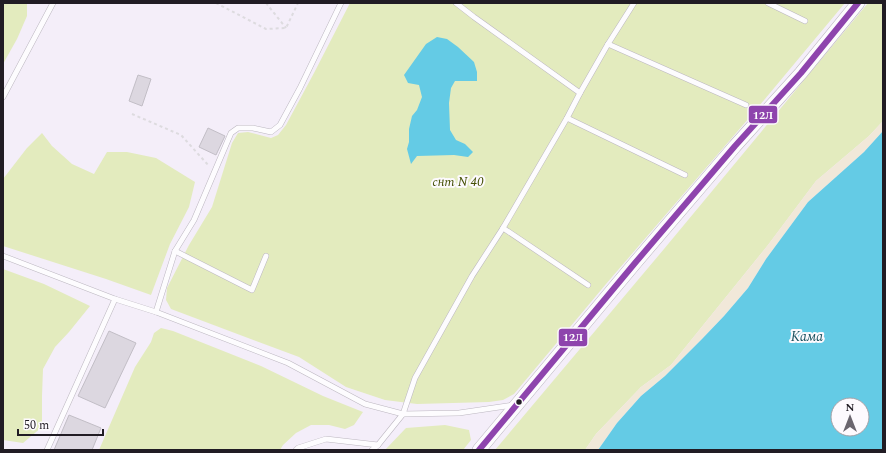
<svg xmlns="http://www.w3.org/2000/svg" width="886" height="453" font-family="Spectral,serif">
	<style>
		.green { fill: #e3ebbe }
		.sand { fill: #f1e8d9 }
		.water { fill: #64cbe5; fill-rule: evenodd }
		.building { fill: #dcd7e0; stroke: #c2bec6 }
		.lines { fill: none; stroke-linecap: round; stroke-linejoin: round }
		.service-casing { stroke: #bcb7c0; stroke-width: 6 }
		.tertiary-casing { stroke: #bcb7c0; stroke-width: 14 }
		.path { stroke: #dddbdf; stroke-width: 2; stroke-dasharray: 3 3; stroke-linecap: butt }
		.service { stroke: #fdfcfe; stroke-width: 5 }
		.tertiary { stroke: #fdfcfe; stroke-width: 13 }
		.bus-1-casing { stroke: #fdfafe; stroke-width: 9 }
		.bus-1 { stroke: #8e44ad; stroke-width: 6 }
		.bus-dot { fill: #211c24; stroke: #fdfafe; stroke-width: 1.5 }
		.labels { text-anchor: middle; dominant-baseline: central; stroke-width: 4; stroke-linejoin: round; paint-order: stroke }
		.park-label { font-size: 13px; font-style: italic; fill: #455005; stroke: #fdfafe }
		.water-label { font-size: 14px; font-style: italic; fill: #1a5260; stroke: #fdfafe }
		.line-badge { stroke: #fdfafe; stroke-width: 1.5 }
		.badge-label { font-size: 11px; text-anchor: middle; font-weight: bold; fill: #fff }
	</style>
	<rect width="100%" height="100%" fill="#f4eef9"/>
	<!-- green -->
	<g class="green">
		<polygon points="3,3 27,3 27,16 17,39 3,64"/>
		<polygon points="350,3 845,3 749,118 606,284 514,394 503,400 489,402 417,404 385,400 346,387 299,357 171,309 166,300 167,288 189,245 212,207 232,143 238,133 248,132 271,138 278,135 286,125 314,73"/>
		<polygon points="868,3 883,3 883,121 869,136 816,181 768,245 671,365 641,387 596,434 585,450 495,450 664,249"/>
		<polygon points="42,133 52,146 72,164 94,174 107,152 127,152 156,158 195,182 189,207 170,244 151,295 106,279 3,246 3,179 27,148"/>
		<polygon points="3,269 44,284 90,306 69,332 55,347 43,369 42,396 42,427 23,443 3,440"/>
		<polygon points="161,328 173,331 261,366 323,396 363,412 354,425 345,429 329,425 311,425 296,433 283,445 280,450 99,450 135,367 151,342 154,333"/>
		<polygon points="445,425 469,430 471,440 463,450 385,450 406,428"/>
	</g>
	<!-- sand -->
	<polygon class="sand" points="883,121 883,131 864,152 808,202 766,259 748,288 724,316 702,339 665,376 641,396 617,423 598,450 585,450 596,434 641,387 671,365 768,245 816,181 869,136"/>
	<!-- water -->
	<g class="water">
		<polygon points="437,37 447,39 458,47 474,62 477,72 477,81 455,81 451,88 449,103 450,130 456,140 465,144 473,152 468,157 454,155 417,156 411,164 407,149 409,142 409,129 412,116 417,110 422,97 419,85 408,83 404,75 426,44"/>
		<path d="M883,131V450H598L617,423L641,396L665,376L702,339L724,316L748,288L766,259L808,202L864,152ZM838,405H862V429H838Z"/>
	</g>
	<!-- building -->
	<g class="building">
		<polygon points="138,75 151,79 142,106 129,101"/>
		<polygon points="208,128 225,136 216,155 199,147"/>
		<polygon points="109,331 136,343 105,408 78,396"/>
		<polygon points="69,415 101,428 92,450 54,450"/>
	</g>
	<g class="lines">
		<defs>
			<g id="service">
				<polyline points="456,3 474,17 580,93"/>
				<polyline points="768,3 805,21"/>
				<polyline points="608,44 746,105"/>
				<polyline points="3,97 53,3"/>
				<polyline points="567,118 685,175"/>
				<polyline points="503,228 588,285"/>
				<polyline points="175,251 252,290 266,256"/>
				<polyline points="3,256 115,299 156,312 288,363 365,404 403,414 459,413 514,405"/>
				<polyline points="156,312 175,251 194,220 231,133 238,128 253,128 271,132 280,125 300,88 341,3"/>
				<polyline points="47,450 115,299"/>
				<polyline points="296,450 298,448 326,439 378,445"/>
				<polyline points="372,450 378,445 403,414 415,378 472,276 503,228 567,118 580,93 608,44 634,3"/>
			</g>
			<polyline id="tertiary" points="479,450 635,263 735,146 801,73 858,3"/>
		</defs>
		<!-- service casing -->
		<use href="#service" class="service-casing"/>
		<!-- tertiary casing -->
		<use href="#tertiary" class="tertiary-casing"/>
		<!-- path -->
		<g class="path">
			<polyline points="216,3 266,29 286,28 298,3"/>
			<polyline points="266,3 286,28"/>
			<polyline points="132,114 181,135 209,166"/>
		</g>
		<!-- service -->
		<use href="#service" class="service"/>
		<!-- tertiary -->
		<use href="#tertiary" class="tertiary"/>
		<defs>
			<polyline id="bus-1" points="479,450 635,263 735,146 801,73 858,3"/>
		</defs>
		<!-- bus-1 casing -->
		<use href="#bus-1" class="bus-1-casing"/>
		<!-- bus-1 -->
		<use href="#bus-1" class="bus-1"/>
	</g>
	<!-- markers -->
	<circle class="bus-dot" cx="519" cy="402" r="3.5"/>
	<g class="labels">
		<!-- park labels -->
		<g class="park-label">
			<text x="458" y="182">снт N 40</text>
		</g>
		<!-- water labels -->
		<g class="water-label">
			<text x="807" y="336">Кама</text>
		</g>
	</g>
	<g class="line-badge">
		<rect x="748" y="105" width="30" height="19" rx="4" fill="#8e44ad"/>
		<rect x="558" y="328" width="30" height="19" rx="4" fill="#8e44ad"/>
	</g>
	<g class="badge-label">
		<text x="763" y="119">12Л</text>
		<text x="573" y="341">12Л</text>
	</g>
	<!-- border -->
	<rect width="886" height="453" fill="none" stroke="#211c24" stroke-width="8"/>
	<!-- north arrow -->
	<g transform="translate(850 417)"><circle r="19" fill="#fdfafe" stroke="#a5a1a7"/>
	<path d="M0-3L7 15L0 10L-7 15Z" fill="#6b666f"/>
	<text y="-6" font-size="11" font-weight="bold" text-anchor="middle" fill="#211c24">N</text>
	</g>
	<!-- scale -->
	<path d="M18 429v6h85v-6" fill="none" stroke="#211c24" stroke-width="2"/>
	<text x="24" y="429" font-size="12" fill="#211c24" stroke="#fdfafe" stroke-width="3" paint-order="stroke">50 m</text>
</svg>
